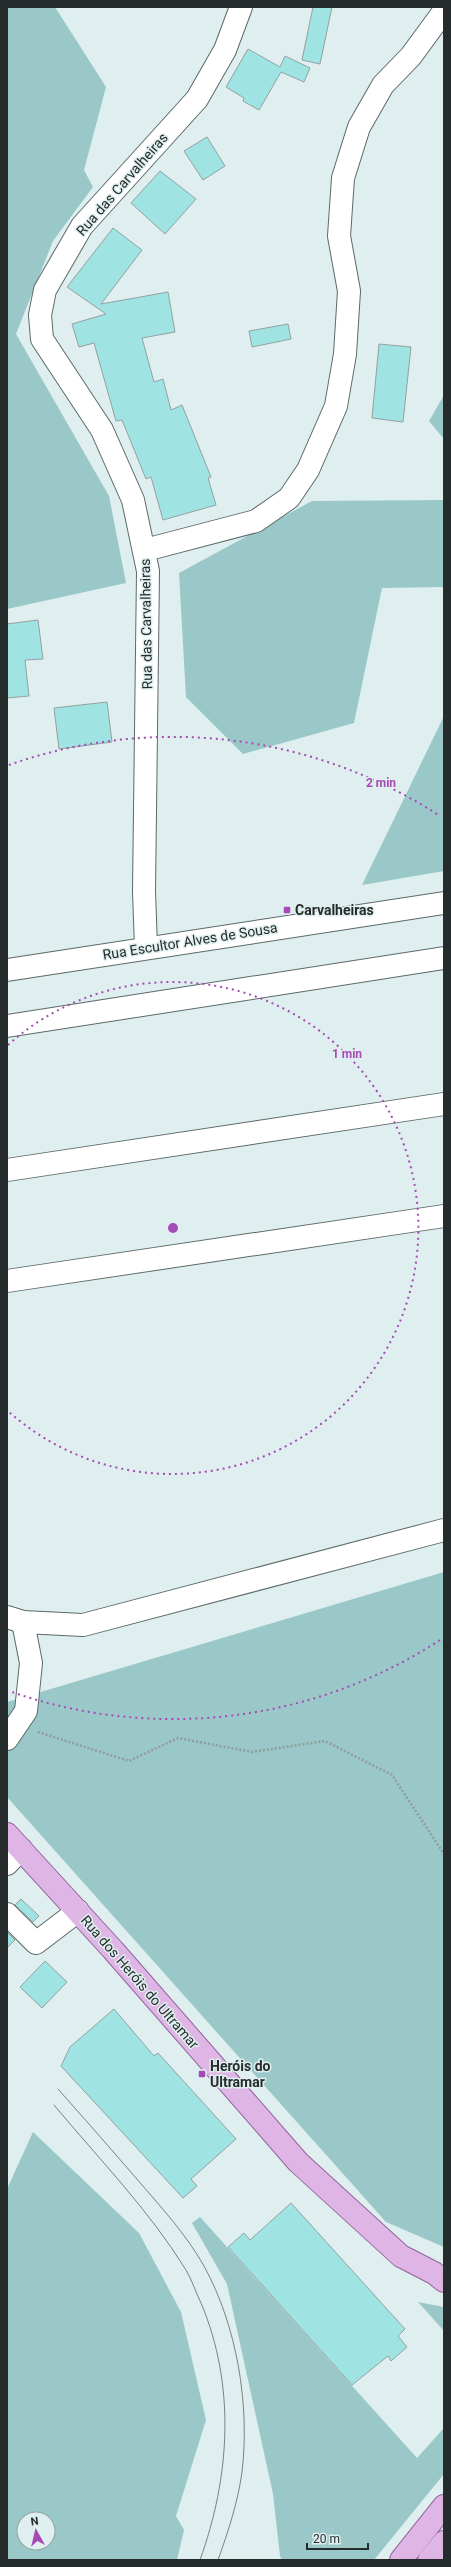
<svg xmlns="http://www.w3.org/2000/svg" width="451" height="2567" font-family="Roboto,sans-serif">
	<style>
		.green { fill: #9ac8c8; fill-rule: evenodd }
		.building { fill: #a0e3e3; stroke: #93a1a1 }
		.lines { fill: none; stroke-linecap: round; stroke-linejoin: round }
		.minor-casing { stroke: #5c6969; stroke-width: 24 }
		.major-casing { stroke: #91659a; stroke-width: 24 }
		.path { stroke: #919c9c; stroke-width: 2.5; stroke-dasharray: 2 2; stroke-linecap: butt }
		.minor { stroke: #fff; stroke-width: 22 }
		.major { stroke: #dfb5e6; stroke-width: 22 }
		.tram { stroke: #798383; stroke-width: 1 }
		.ring { fill: none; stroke: #a64ab5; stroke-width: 2; stroke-dasharray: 2 4 }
		.poi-dot { fill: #a64ab5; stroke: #dfeeee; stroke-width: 1.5 }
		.labels { text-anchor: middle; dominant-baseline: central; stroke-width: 3; stroke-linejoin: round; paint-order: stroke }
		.street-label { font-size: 14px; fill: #262c2c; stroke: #dfeeee }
		.poi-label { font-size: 14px; font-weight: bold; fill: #262c2c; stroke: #dfeeee; text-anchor: start }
		.centre { fill: #a64ab5; stroke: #dfeeee; stroke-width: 2 }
		.ring-label { font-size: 12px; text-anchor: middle; font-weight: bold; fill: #a64ab5; stroke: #dfeeee; stroke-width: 3; stroke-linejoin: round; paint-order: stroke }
	</style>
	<rect width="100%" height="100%" fill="#dfeeee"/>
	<!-- green -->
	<g class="green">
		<polygon points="7,7 55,7 106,87 84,170 93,187 53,241 16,334 109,496 126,583 7,609"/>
		<polygon points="444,395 444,439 429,421"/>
		<polygon points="444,500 444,587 382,588 354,723 243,754 186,697 179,573 312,501"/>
		<polygon points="444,716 444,871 362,885"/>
		<polygon points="444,1572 444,2247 386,2222 7,1797 7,1702"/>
		<path d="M33,2132L139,2233L181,2312L206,2420L176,2516L184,2530L177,2560H7V2189ZM24,2519H48V2543H24Z"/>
		<polygon points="200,2217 417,2458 444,2428 444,2474 374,2560 282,2560 280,2556 273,2494 227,2284 192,2223"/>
		<polygon points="418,2302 444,2307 444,2331"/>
	</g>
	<!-- building -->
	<g class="building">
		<polygon points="313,7 332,7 320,64 302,60"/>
		<polygon points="248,49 280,67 285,56 310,68 304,82 281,72 259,110 243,101 244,98 226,87"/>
		<polygon points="207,137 225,166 203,180 184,151"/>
		<polygon points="160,171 196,199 165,234 131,203"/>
		<polygon points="113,228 142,250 101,304 168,292 175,332 142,338 154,382 163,379 171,410 182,405 211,477 208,478 216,505 163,520 151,477 146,479 122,420 116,421 94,343 79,347 72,324 106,314 67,287"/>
		<polygon points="288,324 291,339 252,347 249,331"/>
		<polygon points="379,344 411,347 403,422 372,418"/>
		<polygon points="38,620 43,659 25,660 29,696 7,698 7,624"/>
		<polygon points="107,702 112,742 59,749 54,708"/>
		<polygon points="21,1899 39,1916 33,1922 15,1905"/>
		<polygon points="7,1932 15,1940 7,1948"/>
		<polygon points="45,1961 67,1982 42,2008 20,1987"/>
		<polygon points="114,2009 154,2056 158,2053 236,2139 191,2179 197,2186 183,2198 61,2066 70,2047"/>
		<polygon points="291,2203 405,2329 398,2336 407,2347 391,2361 388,2356 352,2385 228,2247 244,2233 250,2240"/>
	</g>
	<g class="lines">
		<defs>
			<g id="minor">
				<polyline points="145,550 256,521 289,498 308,470 336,406 345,354 349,291 339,236 343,178 359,127 383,85 411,56 444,11"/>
				<polyline points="146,948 144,891 148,571 133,500 102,430 42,339 40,315 45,290 82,226 197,99 225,50 241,7"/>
				<polyline points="7,970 444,903"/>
				<polyline points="7,1026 444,958"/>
				<polyline points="7,1170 444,1104"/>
				<polyline points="7,1281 444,1216"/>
				<polyline points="7,1617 23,1622 83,1625 444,1530"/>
				<polyline points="7,1739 26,1711 31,1663 23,1622"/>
				<polyline points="7,1864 21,1849"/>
				<polyline points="7,1914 36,1943 78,1911"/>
			</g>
			<g id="major">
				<polyline points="7,1834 113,1950 298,2162 401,2256 434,2273 444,2281"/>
				<polyline points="401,2560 444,2506"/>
				<polyline points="429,2560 444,2542"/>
			</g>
		</defs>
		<!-- minor casing -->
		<use href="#minor" class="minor-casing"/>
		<!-- major casing -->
		<use href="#major" class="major-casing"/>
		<!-- path -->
		<polyline class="path" points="38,1732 129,1761 178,1738 252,1752 325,1741 392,1775 444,1854"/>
		<!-- minor -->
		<use href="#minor" class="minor"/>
		<!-- major -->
		<use href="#major" class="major"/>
		<!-- tram -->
		<g class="tram">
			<path d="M58,2089C84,2118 110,2148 136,2178C160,2206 186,2234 204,2266C237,2326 250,2405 242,2472C238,2502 228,2532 218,2560"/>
			<path d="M54,2105C99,2159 149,2210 186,2270C192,2280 196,2293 201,2303C236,2386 230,2477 200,2560"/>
		</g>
	</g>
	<!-- distance rings -->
	<g class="ring">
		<path d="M8 1045A246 246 0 1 1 8 1411"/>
		<path d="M440 1640A491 491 0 0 1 9 1691M9 765A491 491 0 0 1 440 816"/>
	</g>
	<!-- markers -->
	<g class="poi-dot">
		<rect x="283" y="906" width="8" height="8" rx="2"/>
		<rect x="198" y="2070" width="8" height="8" rx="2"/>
	</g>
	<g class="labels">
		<!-- street labels -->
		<g class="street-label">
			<text transform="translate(122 184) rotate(-49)">Rua das Carvalheiras</text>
			<text transform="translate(146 624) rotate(-91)">Rua das Carvalheiras</text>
			<text transform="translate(190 941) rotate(-9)">Rua Escultor Alves de Sousa</text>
			<text transform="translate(140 1982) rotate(49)">Rua dos Heróis do Ultramar</text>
		</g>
		<!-- poi labels -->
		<g class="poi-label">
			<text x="295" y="910">Carvalheiras</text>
			<text x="210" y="2066">Heróis do<tspan x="210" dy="16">Ultramar</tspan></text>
		</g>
	</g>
	<circle cx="173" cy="1228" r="6" class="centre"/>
	<g class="ring-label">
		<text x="381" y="787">2 min</text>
		<text x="347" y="1058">1 min</text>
	</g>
	<!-- border -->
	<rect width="451" height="2567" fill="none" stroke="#262c2c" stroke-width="16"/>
	<!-- north arrow -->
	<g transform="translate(36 2531) rotate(352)"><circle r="19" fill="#dfeeee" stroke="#95a0a0"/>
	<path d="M0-3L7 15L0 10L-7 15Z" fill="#a64ab5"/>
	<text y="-6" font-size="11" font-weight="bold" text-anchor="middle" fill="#262c2c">N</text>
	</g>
	<!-- scale -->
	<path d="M307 2543v6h61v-6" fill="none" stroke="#262c2c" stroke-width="2"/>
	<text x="313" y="2543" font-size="12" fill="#262c2c" stroke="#dfeeee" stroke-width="3" paint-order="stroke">20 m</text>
</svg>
